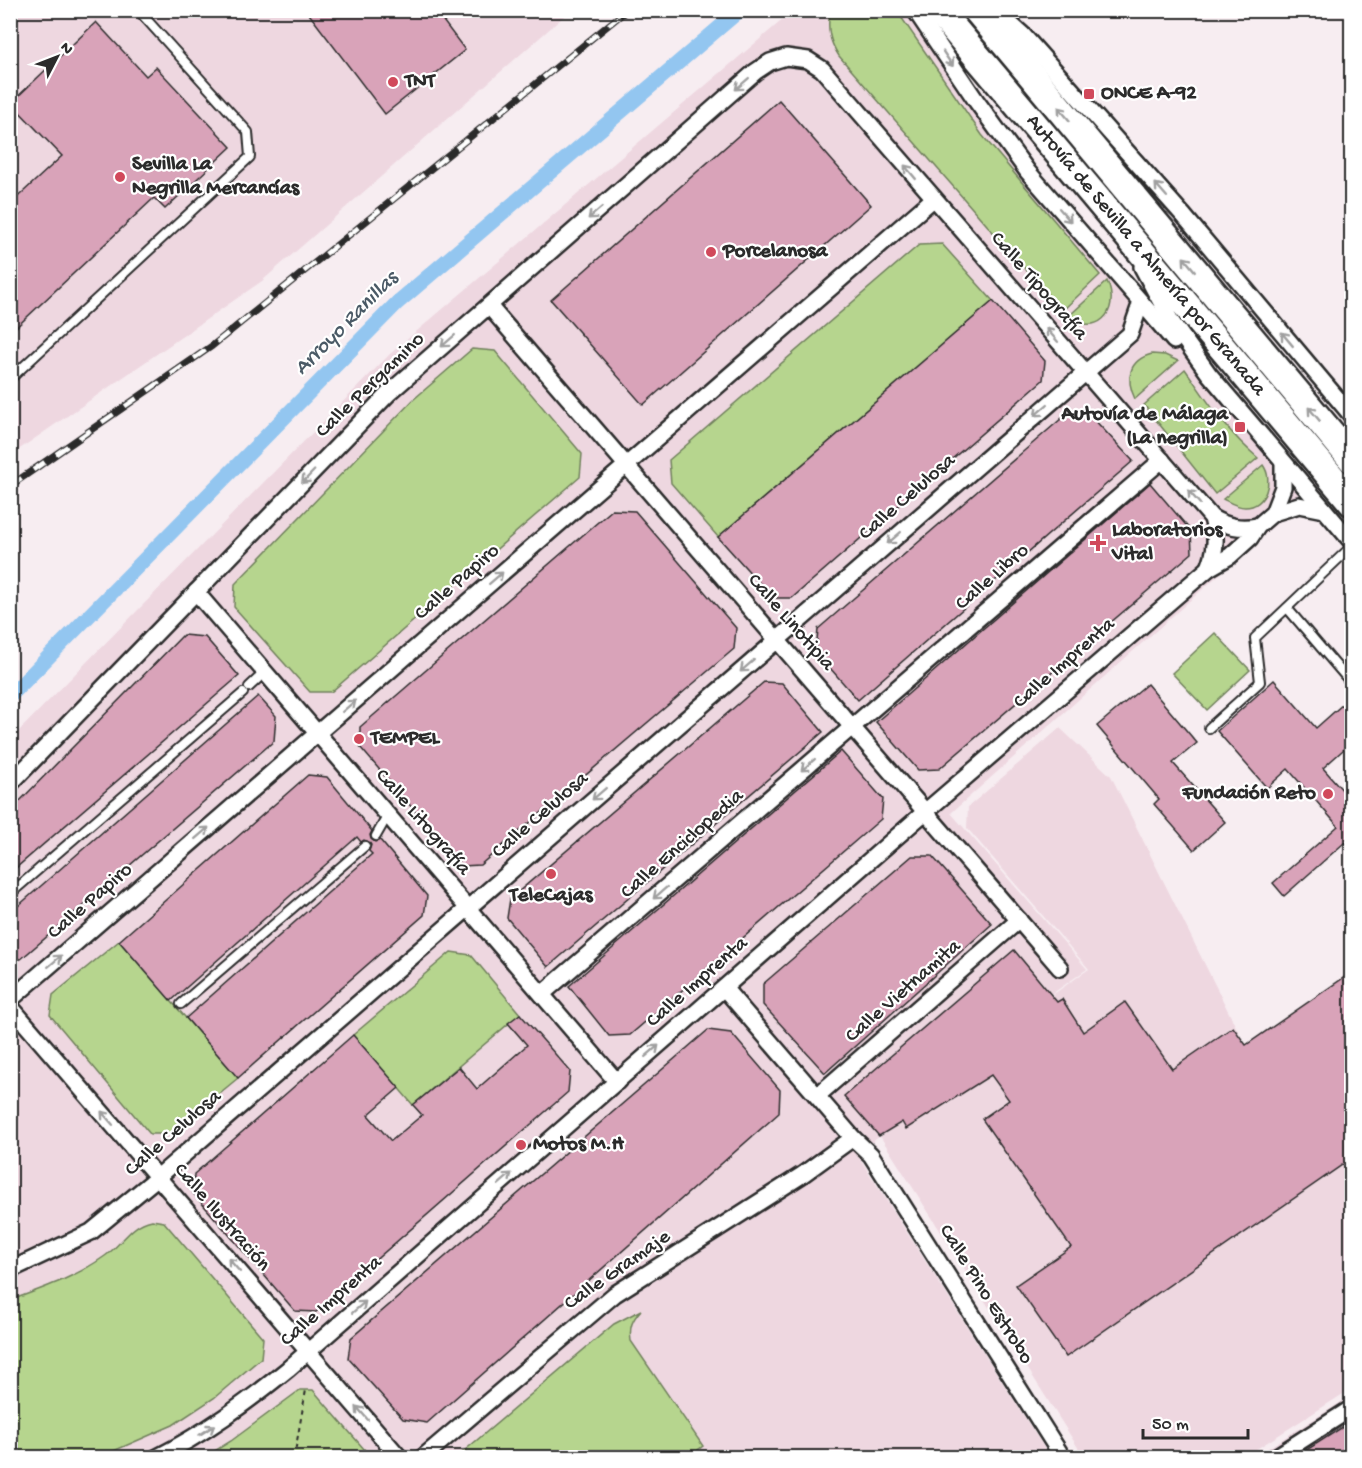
<svg xmlns="http://www.w3.org/2000/svg" width="1362" height="1468" font-family="'Gochi Hand',sans-serif">
	<style>
		.built { fill: #eed7e0 }
		.green { fill: #b6d58e; stroke: #70805c; stroke-width: 1.5 }
		.lines { fill: none; stroke-linecap: round; stroke-linejoin: round }
		.canal { stroke: #93c6f0; stroke-width: 15 }
		.building { fill: #d9a3b9; stroke: #2b2b2b; stroke-width: 1.5 }
		.lane-casing { stroke: #2b2b2b; stroke-width: 12 }
		.street-casing { stroke: #2b2b2b; stroke-width: 20 }
		.highway-casing { stroke: #2b2b2b; stroke-width: 32 }
		.path { stroke: #2b2b2b; stroke-width: 2; stroke-dasharray: 4.5 4.5; stroke-linecap: butt }
		.lane { stroke: #fff; stroke-width: 8 }
		.street { stroke: #fff; stroke-width: 15 }
		.highway { stroke: #fff; stroke-width: 27 }
		.rail-casing { stroke: #2b2b2b; stroke-width: 7 }
		.rail { stroke: #fff; stroke-width: 4.5; stroke-dasharray: 14; stroke-linecap: butt }
		.oneway { stroke: #a0a0a0 }
		.poi-dot { fill: #d1495b; stroke: #fff; stroke-width: 2 }
		.labels { text-anchor: middle; dominant-baseline: central; stroke-width: 4.5; stroke-linejoin: round; paint-order: stroke }
		.poi-label { font-size: 21px; font-weight: bold; fill: #2b2b2b; stroke: #fff; text-anchor: start }
		.street-label { font-size: 21px; fill: #2b2b2b; stroke: #fff }
		.water-label { font-size: 22px; font-style: italic; fill: #4a5a66; stroke: #fff }
	</style>
	<rect width="100%" height="100%" fill="#f7edf1"/>
	<filter id="ink" filterUnits="userSpaceOnUse"><feTurbulence type="fractalNoise" baseFrequency=".0167" numOctaves="2"/><feDisplacementMap in="SourceGraphic" scale="12" xChannelSelector="R" yChannelSelector="G"/><feConvolveMatrix kernelMatrix="1 2 1 2 8 2 1 2 1" color-interpolation-filters="sRGB"/></filter>
	<g filter="url(#ink)">
		<!-- built -->
		<g class="built">
			<polygon points="11,11 570,11 262,281 11,455"/>
			<polygon points="793,11 911,11 1303,500 951,813 1087,969 884,1113 892,1127 887,1131 893,1127 885,1114 1089,969 967,828 968,807 1060,728 1111,776 1245,1045 1351,972 1351,1389 1244,1457 1084,1457 880,1136 857,1154 1050,1457 11,1458 11,739 390,354"/>
			<polygon points="1351,1396 1351,1457 1254,1457"/>
		</g>
		<!-- green -->
		<g class="green">
			<path d="M830,11H897L982,135L1100,275L1062,311L839,56C829,41 827,28 830,11Z"/>
			<polygon points="942,244 993,301 718,537 671,483 669,460 919,245"/>
			<path d="M1107,281C1122,313 1094,338 1069,316Z"/>
			<polygon points="472,349 495,351 582,454 580,477 331,692 310,692 234,607 235,584 414,399"/>
			<path d="M1152,354L1165,355L1178,361L1135,399C1125,378 1129,360 1152,354Z"/>
			<path d="M1185,369C1209,403 1225,430 1258,458L1215,494L1144,405Z"/>
			<path d="M1263,465C1274,480 1266,507 1245,507C1237,507 1229,502 1223,499Z"/>
			<polygon points="1215,633 1250,670 1207,710 1172,673"/>
			<polygon points="119,941 238,1078 170,1134 150,1134 50,1015 53,995"/>
			<polygon points="451,952 471,955 520,1014 413,1105 353,1035"/>
			<path d="M152,1220L164,1222L263,1338L261,1358L214,1398L173,1425L100,1457H11V1300C44,1288 76,1277 105,1256C123,1244 129,1225 152,1220Z"/>
			<path d="M641,1310C632,1320 629,1327 631,1341L703,1446L698,1450L703,1457H457L614,1324Z"/>
			<polygon points="300,1390 313,1390 371,1457 205,1457 231,1441"/>
		</g>
		<g class="lines">
			<!-- canal -->
			<polyline class="canal" points="10,696 397,303 740,10"/>
		</g>
		<!-- building -->
		<g class="building">
			<polygon points="306,10 435,10 465,50 385,114"/>
			<polygon points="96,22 146,76 156,67 231,147 165,209 154,198 10,333 10,204 62,156 11,103"/>
			<polygon points="779,100 871,205 643,405 551,300"/>
			<polygon points="993,301 1045,361 1043,380 792,598 773,598 718,537"/>
			<polygon points="1069,412 1089,414 1133,461 858,700 816,652 818,629"/>
			<polygon points="1150,483 1191,531 1192,553 939,769 918,770 876,722"/>
			<polygon points="612,510 635,511 736,628 734,649 480,865 462,866 360,747 360,727"/>
			<polygon points="183,635 205,637 239,676 10,873 10,811"/>
			<polygon points="1274,680 1316,728 1352,696 1352,742 1323,768 1352,801 1352,836 1284,896 1273,883 1338,826 1288,769 1267,788 1217,731"/>
			<polygon points="764,682 782,683 823,732 548,967 507,918 510,899"/>
			<polygon points="1147,684 1197,743 1173,763 1225,822 1194,850 1154,804 1159,799 1097,726"/>
			<polygon points="258,696 276,716 274,741 21,959 10,959 10,913"/>
			<polygon points="841,751 883,799 881,819 630,1035 609,1036 569,986"/>
			<polygon points="308,775 327,777 372,831 370,835 371,839 375,842 380,840 427,896 424,915 238,1078 186,1018 372,854 369,851 371,845 369,842 364,840 361,842 357,837 171,1001 119,941"/>
			<polygon points="912,856 932,856 992,924 825,1073 763,1005 763,984"/>
			<polygon points="1014,950 1057,1002 1062,999 1083,1032 1125,1002 1172,1069 1233,1027 1246,1045 1352,972 1352,1158 1066,1357 1016,1285 1071,1247 982,1119 1009,1100 991,1075 906,1129 902,1122 879,1136 844,1096"/>
			<polygon points="520,1014 570,1071 568,1092 316,1312 295,1311 193,1193 194,1174 353,1035 399,1088 368,1115 391,1141 422,1115 413,1105 459,1067 477,1089 527,1045 508,1023"/>
			<polygon points="708,1030 731,1033 780,1090 779,1113 427,1423 403,1419 348,1358 351,1338"/>
			<polygon points="1352,1421 1352,1458 1294,1458"/>
		</g>
		<g class="lines">
			<defs>
				<g id="lane">
					<polyline points="10,15 14,10"/>
					<polyline points="10,379 250,157 248,132 138,10"/>
					<polyline points="1287,608 1352,684"/>
					<polyline points="249,687 265,672"/>
					<polyline points="1209,728 1260,682 1255,638 1352,546"/>
					<polyline points="376,836 388,815"/>
					<polyline points="10,894 243,693"/>
					<polyline points="181,1004 365,846"/>
				</g>
				<g id="street">
					<polyline points="995,10 1022,34 1184,216 1352,416"/>
					<polyline points="1142,267 1171,321 1209,374 1352,542"/>
					<polyline points="1141,302 1174,341"/>
					<polyline points="489,306 1060,968"/>
					<polyline points="1273,513 1299,505 1324,510"/>
					<path d="M1212,518C1228,527 1240,529 1258,526"/>
					<polyline points="196,592 617,1082"/>
					<path d="M10,784L389,393L755,72L770,62L786,57L808,60L822,69L1212,518C1217,537 1216,550 1209,568"/>
					<polyline points="724,988 853,1138 871,1155 1063,1458"/>
					<polyline points="542,994 1162,460"/>
					<polyline points="10,1000 933,199"/>
					<polyline points="10,1006 400,1458"/>
					<polyline points="817,1096 1019,920"/>
					<polyline points="10,1270 91,1232 158,1177 1130,334 1141,302 1028,172 977,102 915,10"/>
					<path d="M156,1458C205,1433 245,1404 288,1369L925,812L1209,568L1230,556L1250,538L1258,526L1273,513L1283,487V462"/>
					<polyline points="422,1458 615,1294 802,1175 853,1138"/>
					<polyline points="1274,1458 1352,1408"/>
				</g>
				<g id="highway">
					<polyline points="938,10 1352,502"/>
					<polyline points="977,10 1352,459"/>
				</g>
			</defs>
			<!-- lane casing -->
			<use href="#lane" class="lane-casing"/>
			<!-- street casing -->
			<use href="#street" class="street-casing"/>
			<!-- highway casing -->
			<use href="#highway" class="highway-casing"/>
			<!-- path -->
			<polyline class="path" points="294,1458 306,1390"/>
			<!-- lane -->
			<use href="#lane" class="lane"/>
			<!-- street -->
			<use href="#street" class="street"/>
			<!-- highway -->
			<use href="#highway" class="highway"/>
			<defs>
				<polyline id="rail" points="10,486 212,346 627,10"/>
			</defs>
			<!-- rail casing -->
			<use href="#rail" class="rail-casing"/>
			<!-- rail -->
			<use href="#rail" class="rail"/>
		</g>
		<!-- one-way arrows -->
		<defs><path id="oneway-shaft" d="M-6 0H5M1.5-3L5.5 0L1.5 3" fill="none" stroke-width="1.6" stroke-linecap="round" stroke-linejoin="round" transform="scale(1.5)"/></defs>
		<g class="oneway">
			<use href="#oneway-shaft" transform="translate(948 59) rotate(56)"/>
			<use href="#oneway-shaft" transform="translate(742 84) rotate(139)"/>
			<use href="#oneway-shaft" transform="translate(1064 114) rotate(-130)"/>
			<use href="#oneway-shaft" transform="translate(910 172) rotate(-130)"/>
			<use href="#oneway-shaft" transform="translate(1161 190) rotate(-131)"/>
			<use href="#oneway-shaft" transform="translate(595 213) rotate(139)"/>
			<use href="#oneway-shaft" transform="translate(1065 215) rotate(49)"/>
			<use href="#oneway-shaft" transform="translate(1189 264) rotate(-130)"/>
			<use href="#oneway-shaft" transform="translate(1052 335) rotate(-131)"/>
			<use href="#oneway-shaft" transform="translate(1287 339) rotate(-130)"/>
			<use href="#oneway-shaft" transform="translate(448 341) rotate(139)"/>
			<use href="#oneway-shaft" transform="translate(1041 410) rotate(139)"/>
			<use href="#oneway-shaft" transform="translate(1314 414) rotate(-130)"/>
			<use href="#oneway-shaft" transform="translate(308 477) rotate(134)"/>
			<use href="#oneway-shaft" transform="translate(1194 497) rotate(-131)"/>
			<use href="#oneway-shaft" transform="translate(894 538) rotate(139)"/>
			<use href="#oneway-shaft" transform="translate(496 578) rotate(-41)"/>
			<use href="#oneway-shaft" transform="translate(747 666) rotate(139)"/>
			<use href="#oneway-shaft" transform="translate(349 706) rotate(-41)"/>
			<use href="#oneway-shaft" transform="translate(808 765) rotate(139)"/>
			<use href="#oneway-shaft" transform="translate(599 794) rotate(139)"/>
			<use href="#oneway-shaft" transform="translate(202 833) rotate(-41)"/>
			<use href="#oneway-shaft" transform="translate(660 893) rotate(139)"/>
			<use href="#oneway-shaft" transform="translate(55 961) rotate(-41)"/>
			<use href="#oneway-shaft" transform="translate(652 1051) rotate(-41)"/>
			<use href="#oneway-shaft" transform="translate(107 1118) rotate(-131)"/>
			<use href="#oneway-shaft" transform="translate(505 1179) rotate(-41)"/>
			<use href="#oneway-shaft" transform="translate(234 1265) rotate(-131)"/>
			<use href="#oneway-shaft" transform="translate(359 1307) rotate(-41)"/>
			<use href="#oneway-shaft" transform="translate(362 1413) rotate(-131)"/>
			<use href="#oneway-shaft" transform="translate(207 1430) rotate(-33)"/>
		</g>
	</g>
	<!-- markers -->
	<g class="poi-dot">
		<circle cx="393" cy="82" r="6"/>
		<rect x="1083" y="88" width="12" height="12" rx="3"/>
		<circle cx="120" cy="177" r="6"/>
		<circle cx="711" cy="252" r="6"/>
		<rect x="1234" y="421" width="12" height="12" rx="3"/>
		<path d="M1095 534h6v6h6v6h-6v6h-6v-6h-6v-6h6z"/>
		<circle cx="359" cy="739" r="6"/>
		<circle cx="1328" cy="794" r="6"/>
		<circle cx="551" cy="874" r="6"/>
		<circle cx="521" cy="1145" r="6"/>
	</g>
	<g class="labels">
		<!-- poi labels -->
		<g class="poi-label">
			<text x="405" y="82">TNT</text>
			<text x="1101" y="94">ONCE A-92</text>
			<text x="132" y="165">Sevilla La<tspan x="132" dy="24">Negrilla Mercancías</tspan></text>
			<text x="723" y="252">Porcelanosa</text>
			<text x="1228" y="415" text-anchor="end">Autovía de Málaga<tspan x="1228" dy="24">(La negrilla)</tspan></text>
			<text x="1112" y="531">Laboratorios<tspan x="1112" dy="24">Vital</tspan></text>
			<text x="371" y="739">TEMPEL</text>
			<text x="1316" y="794" text-anchor="end">Fundación Reto</text>
			<text x="551" y="896" text-anchor="middle">TeleCajas</text>
			<text x="533" y="1145">Motos M.H</text>
		</g>
		<!-- street labels -->
		<g class="street-label">
			<text transform="translate(1145 256) rotate(50)">Autovía de Sevilla a Almería por Granada</text>
			<text transform="translate(1038 287) rotate(49)">Calle Tipografía</text>
			<text transform="translate(371 386) rotate(-44)">Calle Pergamino</text>
			<text transform="translate(908 498) rotate(-41)">Calle Celulosa</text>
			<text transform="translate(993 578) rotate(-41)">Calle Libro</text>
			<text transform="translate(458 583) rotate(-41)">Calle Papiro</text>
			<text transform="translate(790 623) rotate(49)">Calle Linotipia</text>
			<text transform="translate(1065 664) rotate(-41)">Calle Imprenta</text>
			<text transform="translate(541 816) rotate(-41)">Calle Celulosa</text>
			<text transform="translate(422 823) rotate(49)">Calle Litografía</text>
			<text transform="translate(683 845) rotate(-41)">Calle Enciclopedia</text>
			<text transform="translate(91 902) rotate(-41)">Calle Papiro</text>
			<text transform="translate(698 983) rotate(-41)">Calle Imprenta</text>
			<text transform="translate(904 992) rotate(-41)">Calle Vietnamita</text>
			<text transform="translate(174 1134) rotate(-41)">Calle Celulosa</text>
			<text transform="translate(221 1218) rotate(49)">Calle Ilustración</text>
			<text transform="translate(618 1271) rotate(-35)">Calle Gramaje</text>
			<text transform="translate(985 1295) rotate(58)">Calle Pino Estrobo</text>
			<text transform="translate(332 1302) rotate(-41)">Calle Imprenta</text>
		</g>
		<!-- water labels -->
		<g class="water-label">
			<text transform="translate(347 324) rotate(-45)">Arroyo Ranillas</text>
		</g>
	</g>
	<!-- margin -->
	<rect width="1362" height="1468" fill="none" stroke="#fff" stroke-width="36"/>
	<rect x="18" y="18" width="1326" height="1432" fill="none" stroke="#2b2b2b" stroke-width="2" filter="url(#ink)"/>
	<!-- north arrow -->
	<g transform="translate(57 57) rotate(48)" stroke="#ffffff" stroke-width="4.5" paint-order="stroke">
	<path d="M0-4.5L10 22L0 15L-10 22Z" fill="#2b2b2b"/>
	<text y="-9" font-size="16" font-weight="bold" text-anchor="middle" fill="#2b2b2b">N</text>
	</g>
	<!-- scale -->
	<path d="M1143 1429v9h105v-9" fill="none" stroke="#2b2b2b" stroke-width="3"/>
	<text x="1152" y="1429" font-size="18" fill="#2b2b2b" stroke="#ffffff" stroke-width="4.5" paint-order="stroke">50 m</text>
</svg>
